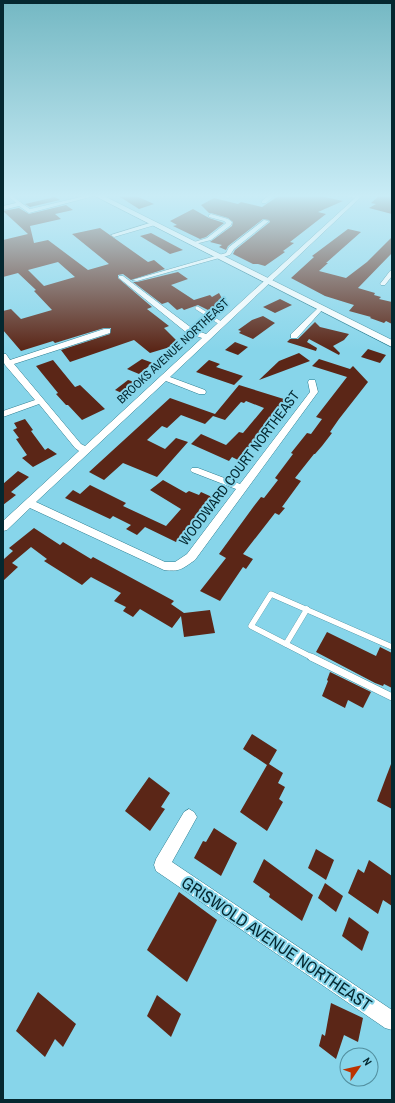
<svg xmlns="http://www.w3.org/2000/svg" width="395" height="1103" font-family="'Archivo Narrow',sans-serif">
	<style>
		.building { fill: #5b2617; fill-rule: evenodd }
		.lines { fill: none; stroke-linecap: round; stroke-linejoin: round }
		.service-far3-casing { stroke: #2b7d90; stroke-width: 3.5 }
		.service-far2-casing { stroke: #2b7d90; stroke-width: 4 }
		.service-far1-casing { stroke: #2b7d90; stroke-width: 6 }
		.service-casing { stroke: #2b7d90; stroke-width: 8 }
		.minor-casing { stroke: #2b7d90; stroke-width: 1 }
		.tertiary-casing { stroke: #2b7d90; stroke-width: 1 }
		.service-far3 { stroke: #fff; stroke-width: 3 }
		.service-far2 { stroke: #fff; stroke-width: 3.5 }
		.service-far1 { stroke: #fff; stroke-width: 5.5 }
		.service { stroke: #fff; stroke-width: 7 }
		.minor { fill: #fff; fill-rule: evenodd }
		.tertiary { fill: #fff; fill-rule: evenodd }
		.labels { text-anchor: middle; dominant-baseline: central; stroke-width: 4; stroke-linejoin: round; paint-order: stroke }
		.far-street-label { font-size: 12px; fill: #052830; stroke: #87d5ea }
		.street-label { font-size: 14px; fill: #052830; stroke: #87d5ea }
		.near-street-label { font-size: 17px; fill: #052830; stroke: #87d5ea }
	</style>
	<rect width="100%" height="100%" fill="#87d5ea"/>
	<!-- building -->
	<g class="building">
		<polygon points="117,195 134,195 154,204 139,209"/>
		<polygon points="280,195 316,195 343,201 318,212 326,214 290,242 294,243 283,251 285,252 265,266 258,264 253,264 233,254 235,250 270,222 269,220 263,219 228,246 226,250 219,247 222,245 210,242 232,226 233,222 228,218 211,213 209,213 201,205 214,198 238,204 241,202 262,207"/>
		<polygon points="380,195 392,195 392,214 369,208 376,204 371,203"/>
		<polygon points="55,197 60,200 30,207 25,204"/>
		<path d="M66,205L73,210L55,214L61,219L30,226L34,243L48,240L88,270L109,264L72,234L100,228L148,262L154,260L165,269L131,280L123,274L118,275V278L152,307L147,309L169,326L164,328L180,344L150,353L134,340L70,362L61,350L110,334L111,328H104L55,343L53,341L21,351L3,330V311L11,309L21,319L52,310L34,291L36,290L18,273L3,277V240L28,234L3,211L19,208L29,214ZM58,262L75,277L44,286L28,270Z"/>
		<polygon points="193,209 209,218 224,223 206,237 200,239 173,226 177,225 170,221"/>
		<polygon points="348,229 361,232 326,263 328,263 319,271 346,278 367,262 392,237 392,253 358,288 375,293 374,295 381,297 379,299 392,302 392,324 386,321 384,323 370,318 371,317 349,311 354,305 325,296 291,278 314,257 312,256"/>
		<polygon points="151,233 183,250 170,254 140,236"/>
		<polygon points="178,272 188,279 171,285 194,300 210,295 212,297 219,293 225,304 212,312 198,305 184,310 182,308 177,310 168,302 162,304 133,282 137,282"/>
		<polygon points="280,299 292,305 275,313 263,307"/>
		<polygon points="263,316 275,323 253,339 239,333 241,331 238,330 252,320"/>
		<polygon points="315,322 320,327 349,334 344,340 333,346 340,353 339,355 309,339 307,342 317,348 316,351 287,342 290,339 298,339"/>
		<polygon points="235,342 248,347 238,355 225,350"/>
		<polygon points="368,349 386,355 380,363 361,357"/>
		<polygon points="299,353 310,361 259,380 279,361"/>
		<polygon points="142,359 153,363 139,374 127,369"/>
		<polygon points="319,359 350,369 353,366 368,382 339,419 330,432 332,433 322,446 315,454 314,454 295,478 301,481 282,507 285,508 279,515 275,513 243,554 253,559 246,569 243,567 220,601 200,591 226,558 219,554 254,506 261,497 264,498 278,480 275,478 293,454 291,453 307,433 311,434 322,419 316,417 347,377 312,366"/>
		<polygon points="53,360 75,387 80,385 105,409 82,420 68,405 66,405 56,394 58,393 36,366"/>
		<polygon points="209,360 220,364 216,367 243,376 234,385 196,372"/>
		<polygon points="128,380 138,383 124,394 115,390"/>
		<polygon points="239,385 287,400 271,419 262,434 245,450 250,452 242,462 232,457 229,461 191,444 201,434 226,445 239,432 243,433 264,408 246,401 244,403 241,402 225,420 213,416 205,424 181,415 167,428 162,426 147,440 165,449 176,438 188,442 157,477 123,463 104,480 89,472 170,398 215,414"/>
		<polygon points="25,419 33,430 31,431 45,450 48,448 57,454 33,467 22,458 27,455 16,439 19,438 13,430 17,428 14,423"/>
		<polygon points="18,471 29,477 11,492 16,495 3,505 3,484"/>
		<polygon points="163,480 186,493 189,491 199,495 201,492 212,497 176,542 145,527 137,535 126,529 131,525 113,516 110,519 65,498 73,490 80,494 90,485 126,503 123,506 166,526 181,509 150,490"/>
		<polygon points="34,528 60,545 63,542 91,559 93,557 174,601 171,604 184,613 210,610 215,633 184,637 181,616 172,628 140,609 133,617 123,611 126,607 114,601 121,593 91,577 82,585 44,561 47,559 31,547 12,563 18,567 3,581 3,558 4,559 13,551 9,548"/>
		<polygon points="327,632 376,656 380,647 392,653 392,688 384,684 383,686 375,683 316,652"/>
		<polygon points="330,672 371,692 363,708 348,700 345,708 322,696 328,681 327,680"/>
		<polygon points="252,734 277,750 269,764 283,773 278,783 285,787 279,799 283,802 267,831 240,812 267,765 243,749"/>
		<polygon points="391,764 392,764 392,809 377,801"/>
		<polygon points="149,777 170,793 161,807 165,809 150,831 125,811"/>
		<polygon points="214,828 237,843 221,876 194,858 203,841 206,842"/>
		<polygon points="316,849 334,860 326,880 308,868"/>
		<polygon points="264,859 313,895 302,921 269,897 270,894 253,882"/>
		<polygon points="369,860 392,876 392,906 383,900 378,914 348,893 358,869 364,873"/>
		<polygon points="325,883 343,896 336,912 318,898"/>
		<polygon points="179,892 217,920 187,982 147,950"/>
		<polygon points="349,917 369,932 362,951 342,936"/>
		<polygon points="38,992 76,1024 63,1047 55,1039 45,1057 16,1031"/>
		<polygon points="157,995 181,1014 171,1037 147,1016"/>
		<polygon points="331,1003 363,1018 358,1042 344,1035 336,1059 319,1046 322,1034 325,1036"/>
	</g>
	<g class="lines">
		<defs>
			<polyline id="service-far3" points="9,195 20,204"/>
			<polyline id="service-far2" points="197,308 222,324"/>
			<g id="service-far1">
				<polyline points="286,644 307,609"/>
				<polyline points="313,658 251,626 271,594 392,647"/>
			</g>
			<polyline id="service" points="311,657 392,697"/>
			<g id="minor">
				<polygon points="89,195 98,195 29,213 19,206 3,210 3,206 20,202 30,209"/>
				<polygon points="225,195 231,195 231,196 228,198"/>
				<polygon points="269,195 275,195 266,203 262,203 262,201"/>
				<path d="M340,195H363L170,377L205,390L206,392L205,394H199L166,381L36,502L165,562H175L187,554L236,489L192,472L190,470L192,468H198L240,484L310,392L308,382L309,380H315L318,392L195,560C182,569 180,572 164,570L30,508L7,530L3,531V521L79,451L75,448L39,404L3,417V411L35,400L5,365L3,361V354H6L10,360L104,329H110V333L14,364L81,444L85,446L202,338L187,333L119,278V276H123L193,329L206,334L355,198Z"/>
				<polygon points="211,214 228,219 232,222 231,225 211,240 191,245 191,243 207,238 225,224 226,223 224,221 209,217 209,215"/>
				<polygon points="264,220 269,221 234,249 230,255 137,281 132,280 226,253 229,247"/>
				<polygon points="153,222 156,224 155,225 114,237 111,235"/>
				<polygon points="392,270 392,276 385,285 381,285 380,284 390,271"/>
				<polygon points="321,306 324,308 323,309 297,338 291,338 291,334 319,307"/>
				<polygon points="189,809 194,812 197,817 172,862 392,1010 392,1030 385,1028 156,871 154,865 156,859 184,812"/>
			</g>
			<polygon id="tertiary" points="93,195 102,195 392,340 392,347"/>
		</defs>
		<!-- service-far3 casing -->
		<use href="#service-far3" class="service-far3-casing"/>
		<!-- service-far2 casing -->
		<use href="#service-far2" class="service-far2-casing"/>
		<!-- service-far1 casing -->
		<use href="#service-far1" class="service-far1-casing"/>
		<!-- service casing -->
		<use href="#service" class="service-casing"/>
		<!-- minor casing -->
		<use href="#minor" class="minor-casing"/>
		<!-- tertiary casing -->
		<use href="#tertiary" class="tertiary-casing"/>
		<!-- service-far3 -->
		<use href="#service-far3" class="service-far3"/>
		<!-- service-far2 -->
		<use href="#service-far2" class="service-far2"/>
		<!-- service-far1 -->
		<use href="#service-far1" class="service-far1"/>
		<!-- service -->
		<use href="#service" class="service"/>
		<!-- minor -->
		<use href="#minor" class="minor"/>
		<!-- tertiary -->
		<use href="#tertiary" class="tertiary"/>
	</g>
	<!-- sky -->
	<linearGradient id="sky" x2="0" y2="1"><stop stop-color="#74b8c3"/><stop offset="0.56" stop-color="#c9ecf6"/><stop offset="1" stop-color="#c9ecf6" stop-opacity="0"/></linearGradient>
	<rect width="395" height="350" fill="url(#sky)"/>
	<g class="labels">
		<!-- far-street labels -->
		<g class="far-street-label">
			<text transform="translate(173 351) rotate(-43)">BROOKS AVENUE NORTHEAST</text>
		</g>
		<!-- street labels -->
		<g class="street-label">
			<text transform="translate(239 468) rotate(-53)">WOODWARD COURT NORTHEAST</text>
		</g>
		<!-- near-street labels -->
		<g class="near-street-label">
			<text transform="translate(277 943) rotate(34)">GRISWOLD AVENUE NORTHEAST</text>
		</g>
	</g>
	<!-- border -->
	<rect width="395" height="1103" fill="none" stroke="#052830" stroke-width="8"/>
	<!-- north arrow -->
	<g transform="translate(359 1067) rotate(56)"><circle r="19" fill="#87d5ea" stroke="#5390a0"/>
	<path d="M0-3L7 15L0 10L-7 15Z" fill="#bb3300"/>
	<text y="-6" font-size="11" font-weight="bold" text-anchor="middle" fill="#052830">N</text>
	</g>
</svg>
